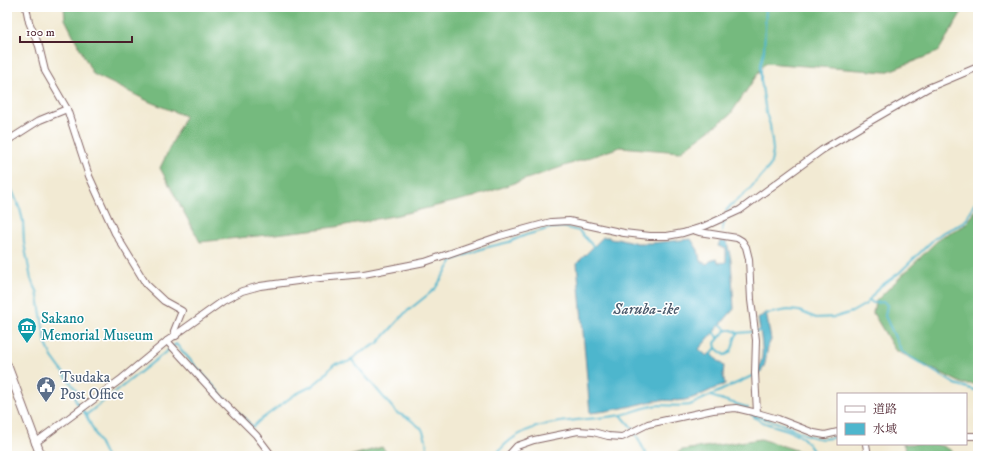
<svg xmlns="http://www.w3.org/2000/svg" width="985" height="463" font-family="'IM FELL DW Pica','Noto Serif JP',serif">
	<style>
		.forest { fill: #75ba7e; stroke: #606c54 }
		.water { fill: #4eb6cd; stroke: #4c6a7c }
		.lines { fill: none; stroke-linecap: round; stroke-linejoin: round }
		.stream { stroke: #4eb6cd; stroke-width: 2 }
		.street-casing { stroke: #856666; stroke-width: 8 }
		.secondary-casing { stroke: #856666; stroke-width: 10 }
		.street { stroke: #fff; stroke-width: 6 }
		.secondary { stroke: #fff; stroke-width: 8 }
		.labels { text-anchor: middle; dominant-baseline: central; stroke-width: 3; stroke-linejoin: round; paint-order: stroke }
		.culture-label { font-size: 15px; fill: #0d838f; stroke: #fff; text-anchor: start }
		.service-label { font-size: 15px; fill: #4e5e75; stroke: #fff; text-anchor: start }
		.water-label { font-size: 16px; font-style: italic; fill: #4c5b6c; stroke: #fff }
	</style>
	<rect width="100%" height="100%" fill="#fff"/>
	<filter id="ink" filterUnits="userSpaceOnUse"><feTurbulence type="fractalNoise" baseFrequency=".025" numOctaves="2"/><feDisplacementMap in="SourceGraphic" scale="8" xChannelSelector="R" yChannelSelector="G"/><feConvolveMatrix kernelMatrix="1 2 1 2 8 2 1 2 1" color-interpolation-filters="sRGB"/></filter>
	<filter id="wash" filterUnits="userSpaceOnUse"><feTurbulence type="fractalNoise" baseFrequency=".012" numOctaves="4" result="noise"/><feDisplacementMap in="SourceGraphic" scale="16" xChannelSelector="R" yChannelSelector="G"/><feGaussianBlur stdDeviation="0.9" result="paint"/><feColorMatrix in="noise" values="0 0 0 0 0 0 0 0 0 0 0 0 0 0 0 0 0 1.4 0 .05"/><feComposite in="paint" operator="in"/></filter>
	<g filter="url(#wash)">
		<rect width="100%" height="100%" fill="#f2ead3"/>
		<!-- forest -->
		<g class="forest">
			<polygon points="64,7 968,7 963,10 938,52 886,72 765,63 730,115 680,152 620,147 474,197 398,215 335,227 267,235 200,242 160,168 185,116 150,102 93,74 65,19"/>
			<polygon points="978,204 978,384 963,384 895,350 873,313 875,302 941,237 965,225 973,215"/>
			<polygon points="761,439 799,451 807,456 671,456 682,450"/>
			<path d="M903,444C921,444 945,440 956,456H909Z"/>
			<polygon points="382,447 390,456 350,456"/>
		</g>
		<!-- water -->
		<g class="water">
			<path d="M603,237H609L610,239L617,240V238L637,243H652L691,239L698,250L700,261L707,264L710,261L716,259L719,263L726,262V249L718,246L720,241L727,242L731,260L734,309L699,349L707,356L710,353L724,366L723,375L725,384C712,389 699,397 685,400C675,402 664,399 654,401C632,406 612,411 590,413L577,263Z"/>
			<path d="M766,312L771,340C764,351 769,366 758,375C757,370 761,363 762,357C763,345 760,331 758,319Z"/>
		</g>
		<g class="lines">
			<!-- stream -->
			<g class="stream">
				<polyline points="7,179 20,209 23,221 24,243 31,279 37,291 46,344 52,357 76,390 75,400 86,415"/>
				<polyline points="726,211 731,205 749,190 770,166 772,158 773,150 770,125 766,113 761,80 761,64 764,51 766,7"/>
				<polyline points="722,231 725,219"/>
				<polyline points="869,300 873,303 884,302 887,305 885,316 902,352 955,384 978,391"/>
				<polyline points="765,314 788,310 799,311 816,318 836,317 852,312 866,304 878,288 899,273 934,239 942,233 961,224 967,219 978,196"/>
				<polyline points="719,323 727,330"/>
				<polyline points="713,332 719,338"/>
				<path d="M716,348L724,355C736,353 731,341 738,333"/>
				<polyline points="709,356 716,348 715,343 724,332 728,330 732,330 738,333 762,331"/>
				<polyline points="351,359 397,413 408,418 422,429 426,440 428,456"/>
				<polyline points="710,396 743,406 748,408"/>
				<path d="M751,414C764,428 788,425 803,438C809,443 812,451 817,456"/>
				<polyline points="621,415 633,429"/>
				<path d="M756,416C766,419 777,422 786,426C805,433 817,444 838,436"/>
				<polyline points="636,434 647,456"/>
				<polyline points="863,444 865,456"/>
				<polyline points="106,456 86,415 176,344 225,399 253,427 259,421 294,395 312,386 323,377 334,364 348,362 361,352 378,343 405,313 435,289 453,260 484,248 509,242 526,235 551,228 563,227 579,231 594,247"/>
				<path d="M495,456C524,415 577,423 621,415C634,412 646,406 660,405C670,405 680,407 690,405L754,375"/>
			</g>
		</g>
	</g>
	<g filter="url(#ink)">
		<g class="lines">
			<defs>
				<g id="street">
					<polyline points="26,7 29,22 39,46 45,71 67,109 89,176 115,233 146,284 164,301 182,311 174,331 176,336"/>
					<polyline points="7,141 40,120 67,109"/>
					<polyline points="693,230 699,232 737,238 742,241 746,247 749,259 751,300 756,340 755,373 757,413"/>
					<polyline points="167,341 218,397 256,435 272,456"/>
					<polyline points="966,436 978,436"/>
					<polyline points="35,443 120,380 167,341 223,301 242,291 260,286 320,278 364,274 425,262 500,236 551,222 569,221 624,233 650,236 667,236 683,233 705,226 740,210 822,150 867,123 928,88 978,67"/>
					<polyline points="866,444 868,456"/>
					<polyline points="508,456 517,446 534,440 578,431 593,432 608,436 622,437 648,424 713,410 736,408 757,413 778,419 814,433 825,435 838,432"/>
				</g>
				<polyline id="secondary" points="7,365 41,456"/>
			</defs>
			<!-- street casing -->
			<use href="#street" class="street-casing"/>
			<!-- secondary casing -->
			<use href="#secondary" class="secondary-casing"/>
			<!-- street -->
			<use href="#street" class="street"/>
			<!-- secondary -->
			<use href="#secondary" class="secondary"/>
		</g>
	</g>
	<!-- icons -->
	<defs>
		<symbol id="museum-pin" viewBox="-11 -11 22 30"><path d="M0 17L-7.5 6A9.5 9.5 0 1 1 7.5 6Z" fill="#0f9aa8" stroke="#fff"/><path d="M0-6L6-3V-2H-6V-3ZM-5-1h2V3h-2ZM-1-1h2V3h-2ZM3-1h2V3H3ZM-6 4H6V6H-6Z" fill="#fff"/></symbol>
		<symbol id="civic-pin" viewBox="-11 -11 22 30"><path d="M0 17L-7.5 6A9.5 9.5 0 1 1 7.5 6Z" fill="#5c6f8a" stroke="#fff"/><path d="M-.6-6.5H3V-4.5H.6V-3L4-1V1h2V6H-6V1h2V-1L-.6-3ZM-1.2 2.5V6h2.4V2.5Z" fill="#fff"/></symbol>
	</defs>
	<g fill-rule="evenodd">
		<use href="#museum-pin" x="16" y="316" width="22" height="30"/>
		<use href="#civic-pin" x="35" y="375" width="22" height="30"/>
	</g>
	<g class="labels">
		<!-- culture labels -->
		<g class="culture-label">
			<text x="41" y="318">Sakano<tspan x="41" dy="17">Memorial Museum</tspan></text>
		</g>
		<!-- service labels -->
		<g class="service-label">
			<text x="60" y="377">Tsudaka<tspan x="60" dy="17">Post Office</tspan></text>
		</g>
		<!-- water labels -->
		<g class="water-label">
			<text x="646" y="309">Saruba-ike</text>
		</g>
	</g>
	<!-- margin -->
	<rect width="985" height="463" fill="none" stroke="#fff" stroke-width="24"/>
	<!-- legend -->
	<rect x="837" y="393" width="130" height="52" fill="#ffffff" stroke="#b7a5aa"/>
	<rect x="845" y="406" width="20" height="6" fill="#ffffff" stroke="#b7a5aa"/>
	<text x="873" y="413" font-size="12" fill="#4a1f2b">道路</text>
	<rect x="845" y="423" width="20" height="12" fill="#4eb6cd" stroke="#b7a5aa"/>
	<text x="873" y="433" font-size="12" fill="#4a1f2b">水域</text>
	<!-- scale -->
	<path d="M20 36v6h112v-6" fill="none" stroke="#4a1f2b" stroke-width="2"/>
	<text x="26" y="36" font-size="12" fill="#4a1f2b" stroke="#ffffff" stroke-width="3" paint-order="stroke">100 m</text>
</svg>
